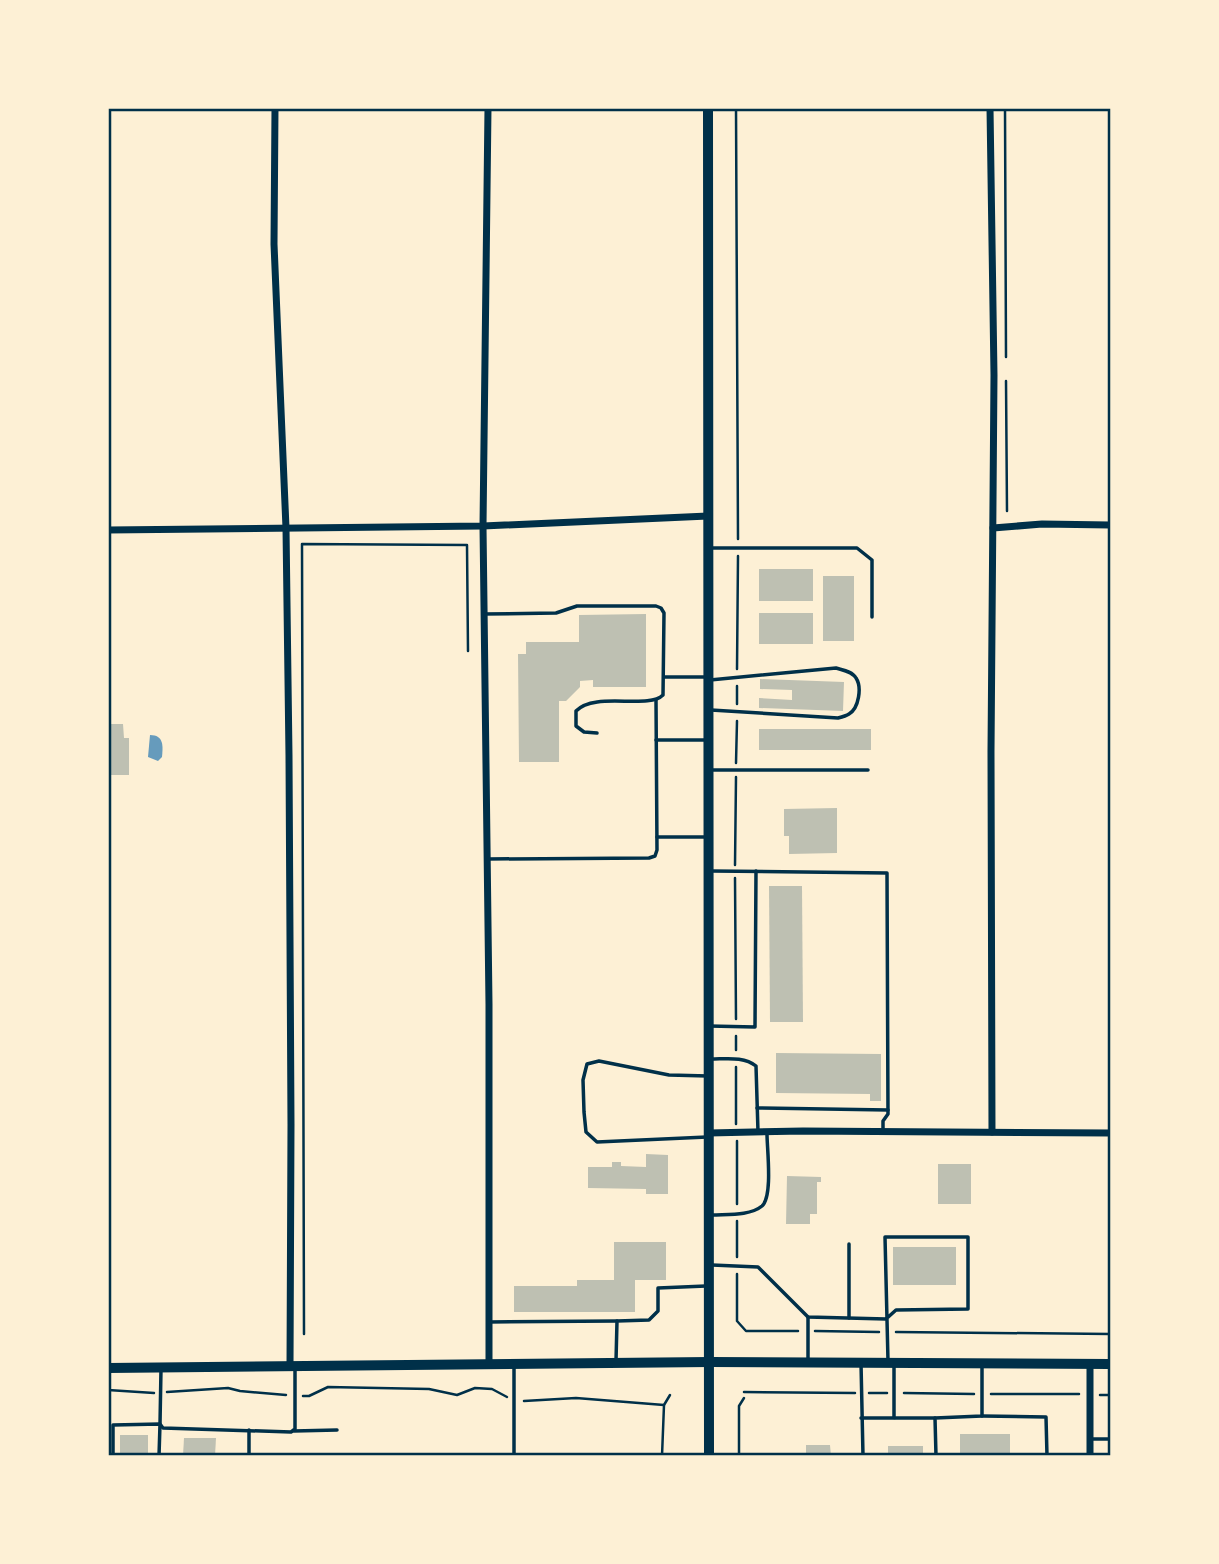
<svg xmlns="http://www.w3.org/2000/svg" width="1219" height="1564" font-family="'PT Sans',sans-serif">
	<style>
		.water { fill: #669bbc }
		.building { fill: #bec0b2 }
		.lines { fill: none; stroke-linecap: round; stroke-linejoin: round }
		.path { stroke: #003049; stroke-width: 2.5 }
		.service { stroke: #003049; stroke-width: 3.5 }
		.minor { stroke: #003049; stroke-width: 7 }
		.secondary { stroke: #003049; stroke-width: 10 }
		.neatline { fill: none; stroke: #003049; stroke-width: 2.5 }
	</style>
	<rect width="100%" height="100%" fill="#fdf0d5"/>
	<!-- water -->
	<path class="water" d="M150,735C164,735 163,746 162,757L158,761L148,757Z"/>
	<!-- building -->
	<g class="building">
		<rect x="759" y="569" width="54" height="32"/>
		<rect x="823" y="576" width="31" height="65"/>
		<rect x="759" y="613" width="54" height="31"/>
		<polygon points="646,614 646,687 593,687 593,680 580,681 580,687 566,701 559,701 559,762 519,762 518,654 526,654 526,642 579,642 579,615"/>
		<polygon points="760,679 844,682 843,711 759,708 759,698 792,700 792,690 760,689"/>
		<polygon points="108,724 123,724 124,738 129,738 129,775 108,775"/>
		<rect x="759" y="729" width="112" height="21"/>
		<polygon points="837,808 837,853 789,854 789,836 784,836 784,809"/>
		<polygon points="769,886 802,886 803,1022 770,1022"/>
		<polygon points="776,1053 881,1054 881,1101 870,1101 870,1094 776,1093"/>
		<polygon points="646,1154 668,1155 668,1194 646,1194 646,1189 588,1188 588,1167 612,1167 612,1162 621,1162 621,1166 646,1167"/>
		<rect x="938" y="1164" width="33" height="40"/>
		<polygon points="787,1176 821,1177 821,1182 817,1182 817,1214 810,1214 810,1224 786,1224"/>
		<polygon points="614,1242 666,1242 666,1280 635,1280 635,1312 514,1312 514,1286 577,1286 577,1280 614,1280"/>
		<rect x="893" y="1247" width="63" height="38"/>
		<rect x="960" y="1434" width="50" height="22"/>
		<rect x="120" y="1435" width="28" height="21"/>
		<polygon points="184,1438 216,1438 215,1456 183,1456"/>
		<polygon points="806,1445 830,1445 831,1456 806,1456"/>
		<rect x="888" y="1446" width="35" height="10"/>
	</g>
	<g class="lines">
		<!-- path -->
		<g class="path">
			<polyline points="736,108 738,539"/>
			<polyline points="1005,108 1006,357"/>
			<polyline points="1006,381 1007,511"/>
			<polyline points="737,669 738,556"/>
			<polyline points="737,704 737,686"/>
			<polyline points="736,763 737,721"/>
			<polyline points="735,865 736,777"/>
			<polyline points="735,878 736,1019"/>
			<polyline points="736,1036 736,1050"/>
			<polyline points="736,1067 736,1124"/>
			<polyline points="737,1141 737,1204"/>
			<polyline points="737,1221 737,1257"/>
			<polyline points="737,1274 737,1321 746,1331 798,1331"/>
			<polyline points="815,1331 879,1332"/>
			<polyline points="896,1332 1110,1334"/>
			<polyline points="304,1334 302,544 467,545 468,651"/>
			<polyline points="108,1390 154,1393"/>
			<polyline points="167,1392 228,1388 240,1391 286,1395"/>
			<polyline points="744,1392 855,1393"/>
			<polyline points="869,1393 887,1393"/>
			<polyline points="904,1393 974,1394"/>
			<polyline points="991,1394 1079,1394"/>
			<polyline points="1100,1395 1110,1395"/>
			<polyline points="303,1396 309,1396 328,1387 429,1389 457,1395 475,1388 492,1389 507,1397"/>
			<polyline points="524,1401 576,1398 664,1405"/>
			<polyline points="662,1456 664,1405 670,1395"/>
			<polyline points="739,1456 739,1406 744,1398"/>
		</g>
		<!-- service -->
		<g class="service">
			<polyline points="710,548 857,548 872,560 872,617"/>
			<path d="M484,614L556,613L577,606H656L661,608L664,613L663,695C648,710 595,691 576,711V726L584,732L597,733"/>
			<polyline points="664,677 706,677"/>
			<path d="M710,680L836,668C842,670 852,671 856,678C862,687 859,708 849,714C846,716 842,717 838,718L711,710"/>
			<polyline points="656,740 706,740"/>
			<polyline points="711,770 868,770"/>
			<polyline points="657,837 708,837"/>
			<polyline points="488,859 649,858 655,856 657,850 656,700"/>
			<polyline points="711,871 887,873 888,1114 883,1121 883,1131"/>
			<polyline points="709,1026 755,1027 756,871"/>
			<path d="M711,1059C726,1059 744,1056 756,1066L758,1132"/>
			<polyline points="757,1108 888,1110"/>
			<polyline points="707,1137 597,1142 586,1132 584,1112 583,1080 587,1064 599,1061 669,1075 708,1076"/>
			<path d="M712,1215C727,1214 750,1216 762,1206C773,1196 767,1149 767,1134"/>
			<polyline points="849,1244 849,1318"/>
			<polyline points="712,1265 758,1267 808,1317 886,1319 896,1310 968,1309 968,1237 885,1237 888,1361"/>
			<polyline points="808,1317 808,1361"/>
			<polyline points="489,1322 617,1321"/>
			<polyline points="616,1361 617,1321 649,1320 658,1311 658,1288 706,1286"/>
			<polyline points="861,1363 863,1456"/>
			<polyline points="161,1369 160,1424 163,1428 291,1432 295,1429 295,1369"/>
			<polyline points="982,1416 1046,1417 1047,1456"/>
			<polyline points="861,1418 894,1418 894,1365"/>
			<polyline points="895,1418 935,1418"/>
			<polyline points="249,1430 249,1456"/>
			<polyline points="294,1431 337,1430"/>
			<polyline points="1092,1439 1110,1439"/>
			<polyline points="113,1456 113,1425 160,1424 159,1456"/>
			<polyline points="514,1456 514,1367"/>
			<polyline points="936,1456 935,1418 982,1416 982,1366"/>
		</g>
		<!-- minor -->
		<g class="minor">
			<polyline points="275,108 274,244 286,528 289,756 291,1124 290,1367"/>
			<polyline points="488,108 483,526 489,1004 489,1365"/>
			<polyline points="990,108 994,375 991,752 992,1132"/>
			<polyline points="993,528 1042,524 1110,525"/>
			<polyline points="108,530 483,526 708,516"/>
			<polyline points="709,1133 803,1131 1110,1133"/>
			<polyline points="1090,1456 1090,1364"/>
		</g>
		<!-- secondary -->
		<g class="secondary">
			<polyline points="708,108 709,1456"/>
			<polyline points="108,1368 710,1362 1110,1364"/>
		</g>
	</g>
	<!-- border -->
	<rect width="1219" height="1564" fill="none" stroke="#fdf0d5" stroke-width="220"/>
	<rect x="110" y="110" width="999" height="1344" class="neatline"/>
</svg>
